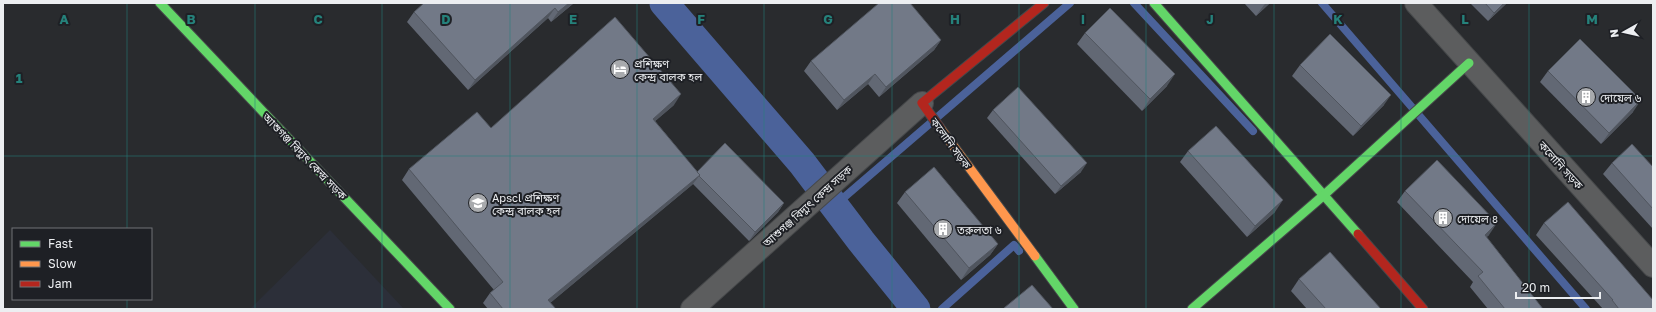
<svg xmlns="http://www.w3.org/2000/svg" width="1656" height="312" font-family="'Golos Text','Noto Sans Bengali',sans-serif">
	<style>
		.built { fill: #2c2f39 }
		.lines { fill: none; stroke-linecap: round; stroke-linejoin: round }
		.stream { stroke: #4b629a; stroke-width: 8 }
		.canal { stroke: #4b629a; stroke-width: 29 }
		.street-casing { stroke: #46484a; stroke-width: 24 }
		.fast-casing { stroke: #46484a; stroke-width: 11 }
		.slow-casing { stroke: #46484a; stroke-width: 11 }
		.jam-casing { stroke: #46484a; stroke-width: 11 }
		.street { stroke: #5c5d5e; stroke-width: 22 }
		.fast { stroke: #63d668; stroke-width: 9 }
		.slow { stroke: #ff974d; stroke-width: 9 }
		.jam { stroke: #b3261e; stroke-width: 9 }
		.wall { fill: #626874 }
		.shaded-wall { fill: #50555e }
		.building { fill: #727987; stroke: #50555e }
		.grid { fill: none; stroke: #25827b; stroke-width: 1; stroke-opacity: 0.55 }
		.labels { text-anchor: middle; dominant-baseline: central; stroke-width: 4; stroke-linejoin: round; paint-order: stroke }
		.poi-label { font-size: 11px; fill: #eceef1; stroke: #1e2025; text-anchor: start }
		.street-label { font-size: 11px; fill: #eceef1; stroke: #1e2025 }
		.grid-label { font-size: 13px; text-anchor: middle; font-weight: bold; fill: #25827b; stroke: #1e2025; stroke-width: 4; stroke-linejoin: round; paint-order: stroke }
	</style>
	<rect width="100%" height="100%" fill="#292b2e"/>
	<!-- built -->
	<polygon class="built" points="330,230 404,309 250,309"/>
	<g class="lines">
		<!-- stream -->
		<g class="stream">
			<polyline points="1134,3 1253,131"/>
			<polyline points="1322,3 1586,309"/>
			<polyline points="834,206 1070,3"/>
			<polyline points="942,309 1014,245 1019,251"/>
		</g>
		<!-- canal -->
		<polyline class="canal" points="664,3 802,163 861,241 916,309"/>
		<defs>
			<g id="street">
				<polyline points="1416,3 1653,266"/>
				<polyline points="692,309 922,103"/>
			</g>
			<g id="fast">
				<polyline points="160,3 450,309"/>
				<polyline points="1154,3 1358,234"/>
				<polyline points="1035,256 1074,309"/>
				<polyline points="1192,309 1324,195 1469,63"/>
			</g>
			<polyline id="slow" points="940,128 1035,256"/>
			<g id="jam">
				<polyline points="940,128 922,103 1044,3"/>
				<polyline points="1358,234 1423,309"/>
			</g>
		</defs>
		<!-- street casing -->
		<use href="#street" class="street-casing"/>
		<!-- fast casing -->
		<use href="#fast" class="fast-casing"/>
		<!-- slow casing -->
		<use href="#slow" class="slow-casing"/>
		<!-- jam casing -->
		<use href="#jam" class="jam-casing"/>
		<!-- street -->
		<use href="#street" class="street"/>
		<!-- fast -->
		<use href="#fast" class="fast"/>
		<!-- slow -->
		<use href="#slow" class="slow"/>
		<!-- jam -->
		<use href="#jam" class="jam"/>
	</g>
	<!-- wall -->
	<g class="wall">
		<polygon points="574,3 551,22 548,18 468,90 407,22 414,12"/>
		<polygon points="1244,3 1270,3 1256,16"/>
		<polygon points="1470,3 1507,3 1488,21"/>
		<polygon points="1085,33 1167,86 1142,111 1077,44"/>
		<polygon points="941,40 934,50 879,97 868,84 837,110 804,71 811,61"/>
		<polygon points="1300,65 1384,105 1353,136 1292,76"/>
		<polygon points="1548,71 1633,112 1601,144 1540,82"/>
		<polygon points="674,105 655,121 697,172 784,203 778,212 749,241 693,184 550,303 556,309 488,309 483,303 490,293 494,290 402,180 409,169"/>
		<polygon points="993,110 1081,172 1055,194 987,118"/>
		<polygon points="1188,151 1275,212 1247,237 1180,162"/>
		<polygon points="1612,163 1653,167 1653,229 1603,174"/>
		<polygon points="1405,191 1489,235 1486,237 1543,309 1488,309 1470,287 1473,282 1397,202"/>
		<polygon points="905,192 998,244 990,255 961,280 897,203"/>
		<polygon points="1544,223 1653,309 1603,309 1536,235"/>
		<polygon points="1299,279 1381,309 1307,309 1291,291"/>
	</g>
	<!-- shaded-wall -->
	<g class="shaded-wall">
		<polygon points="569,3 574,3 551,22 558,12"/>
		<polygon points="1266,3 1270,3 1256,16 1264,5"/>
		<polygon points="1504,3 1507,3 1488,21 1494,13"/>
		<polygon points="555,8 548,18 468,90 475,80"/>
		<polygon points="941,40 934,50 879,97 886,87"/>
		<polygon points="875,74 868,84 837,110 844,100"/>
		<polygon points="1175,74 1167,86 1142,111 1150,99"/>
		<polygon points="681,94 674,105 646,129 653,119"/>
		<polygon points="1391,95 1384,105 1353,136 1361,126"/>
		<polygon points="1641,100 1633,112 1601,144 1609,133"/>
		<polygon points="1087,163 1081,172 1055,194 1061,186"/>
		<polygon points="700,175 692,185 543,309 548,300"/>
		<polygon points="1283,200 1275,212 1247,237 1255,226"/>
		<polygon points="784,203 778,212 749,241 755,232"/>
		<polygon points="1497,223 1489,235 1477,247 1485,235"/>
		<polygon points="998,244 990,255 961,280 969,268"/>
	</g>
	<!-- building -->
	<g class="building">
		<polygon points="424,3 569,3 558,12 555,8 475,80 414,12"/>
		<polygon points="879,3 910,3 941,40 886,87 875,74 844,100 811,61"/>
		<polygon points="1485,3 1504,3 1494,13"/>
		<polygon points="1110,8 1175,74 1150,99 1085,33"/>
		<polygon points="615,17 681,94 653,119 700,175 548,300 556,309 503,309 490,293 503,282 409,169 477,112 491,128"/>
		<polygon points="1330,34 1391,95 1361,126 1300,65"/>
		<polygon points="1580,39 1641,100 1609,133 1548,71"/>
		<polygon points="1018,87 1087,163 1061,186 993,110"/>
		<polygon points="1216,126 1283,200 1255,226 1188,151"/>
		<polygon points="725,143 784,203 755,232 699,176 700,175 697,172"/>
		<polygon points="1632,144 1653,167 1653,209 1612,163"/>
		<polygon points="1437,160 1497,223 1485,235 1543,309 1505,309 1478,276 1483,272 1405,191"/>
		<polygon points="934,167 998,244 969,268 905,192"/>
		<polygon points="1568,202 1653,300 1653,309 1619,309 1612,300 1613,300 1544,223"/>
		<polygon points="1330,252 1381,309 1326,309 1299,279"/>
		<polygon points="1032,285 1053,309 1005,309 1004,308"/>
	</g>
	<!-- grid -->
	<path class="grid" d="M127,3V229M255,3V309M382,3V309M510,3V309M637,3V309M764,3V309M892,3V309M1019,3V309M1146,3V309M1274,3V309M1401,3V309M1529,3V309M3,156H1653M127,299V309"/>
	<!-- icons -->
	<defs>
		<symbol id="hotel-disc" viewBox="-11 -11 22 22"><circle r="9.5" fill="#a8aaad" stroke="#1e2025"/><path d="M-6-4.5h1.5V1H6V5H4.5V3h-9V5H-6ZM-4 0a1.8 1.8 0 1 1 3.6 0ZM.5 0V-2.5h3Q6-2.5 6 0Z" fill="#fff"/></symbol>
		<symbol id="building-disc" viewBox="-11 -11 22 22"><circle r="9.5" fill="#a8aaad" stroke="#1e2025"/><path d="M-4-6H4V6H1V3H-1V6H-4ZM-2.5-4.3h1.7v1.8h-1.7ZM.8-4.3h1.7v1.8H.8ZM-2.5-1h1.7V.8h-1.7ZM.8-1h1.7V.8H.8Z" fill="#fff"/></symbol>
		<symbol id="school-disc" viewBox="-11 -11 22 22"><circle r="9.5" fill="#a8aaad" stroke="#1e2025"/><path d="M0-5L7-2L0 1L-7-2ZM-4 1L0 2.5L4 1V4Q0 6-4 4Z" fill="#fff"/></symbol>
	</defs>
	<g fill-rule="evenodd">
		<use href="#hotel-disc" x="609" y="58" width="22" height="22"/>
		<use href="#building-disc" x="1575" y="86" width="22" height="22"/>
		<use href="#school-disc" x="467" y="192" width="22" height="22"/>
		<use href="#building-disc" x="1432" y="207" width="22" height="22"/>
		<use href="#building-disc" x="932" y="218" width="22" height="22"/>
	</g>
	<g class="labels">
		<!-- poi labels -->
		<g class="poi-label">
			<text x="634" y="63">প্রশিক্ষণ<tspan x="634" dy="13">কেন্দ্র বালক হল</tspan></text>
			<text x="1600" y="97">দোয়েল ৬</text>
			<text x="492" y="197">Apscl প্রশিক্ষণ<tspan x="492" dy="13">কেন্দ্র বালক হল</tspan></text>
			<text x="1457" y="218">দোয়েল ৪</text>
			<text x="957" y="229">তরুলতা ৬</text>
		</g>
		<!-- street labels -->
		<g class="street-label">
			<text transform="translate(951 143) rotate(54)">কলোনি সড়ক</text>
			<text transform="translate(305 156) rotate(46)">আশুগঞ্জ বিদ্যুৎ কেন্দ্র সড়ক</text>
			<text transform="translate(1561 165) rotate(48)">কলোনি সড়ক</text>
			<text transform="translate(807 206) rotate(-42)">আশুগঞ্জ বিদ্যুৎ কেন্দ্র সড়ক</text>
		</g>
	</g>
	<g class="grid-label">
		<text x="64" y="24">A</text>
		<text x="191" y="24">B</text>
		<text x="318" y="24">C</text>
		<text x="446" y="24">D</text>
		<text x="573" y="24">E</text>
		<text x="701" y="24">F</text>
		<text x="828" y="24">G</text>
		<text x="955" y="24">H</text>
		<text x="1083" y="24">I</text>
		<text x="1210" y="24">J</text>
		<text x="1338" y="24">K</text>
		<text x="1465" y="24">L</text>
		<text x="1592" y="24">M</text>
		<text x="19" y="83">1</text>
	</g>
	<!-- border -->
	<rect width="1656" height="312" fill="none" stroke="#eceef1" stroke-width="8"/>
	<!-- legend -->
	<rect x="12" y="228" width="140" height="72" fill="#1e2025" stroke="#707277"/>
	<rect x="20" y="241" width="20" height="6" fill="#63d668" stroke="#707277"/>
	<text x="48" y="248" font-size="12" fill="#eceef1">Fast</text>
	<rect x="20" y="261" width="20" height="6" fill="#ff974d" stroke="#707277"/>
	<text x="48" y="268" font-size="12" fill="#eceef1">Slow</text>
	<rect x="20" y="281" width="20" height="6" fill="#b3261e" stroke="#707277"/>
	<text x="48" y="288" font-size="12" fill="#eceef1">Jam</text>
	<!-- north arrow -->
	<g transform="translate(1624 32) rotate(262)" stroke="#1e2025" stroke-width="3" paint-order="stroke">
	<path d="M0-3L7 15L0 10L-7 15Z" fill="#eceef1"/>
	<text y="-6" font-size="11" font-weight="bold" text-anchor="middle" fill="#eceef1">N</text>
	</g>
	<!-- scale -->
	<path d="M1516 292v6h84v-6" fill="none" stroke="#eceef1" stroke-width="2"/>
	<text x="1522" y="292" font-size="12" fill="#eceef1" stroke="#1e2025" stroke-width="3" paint-order="stroke">20 m</text>
</svg>
